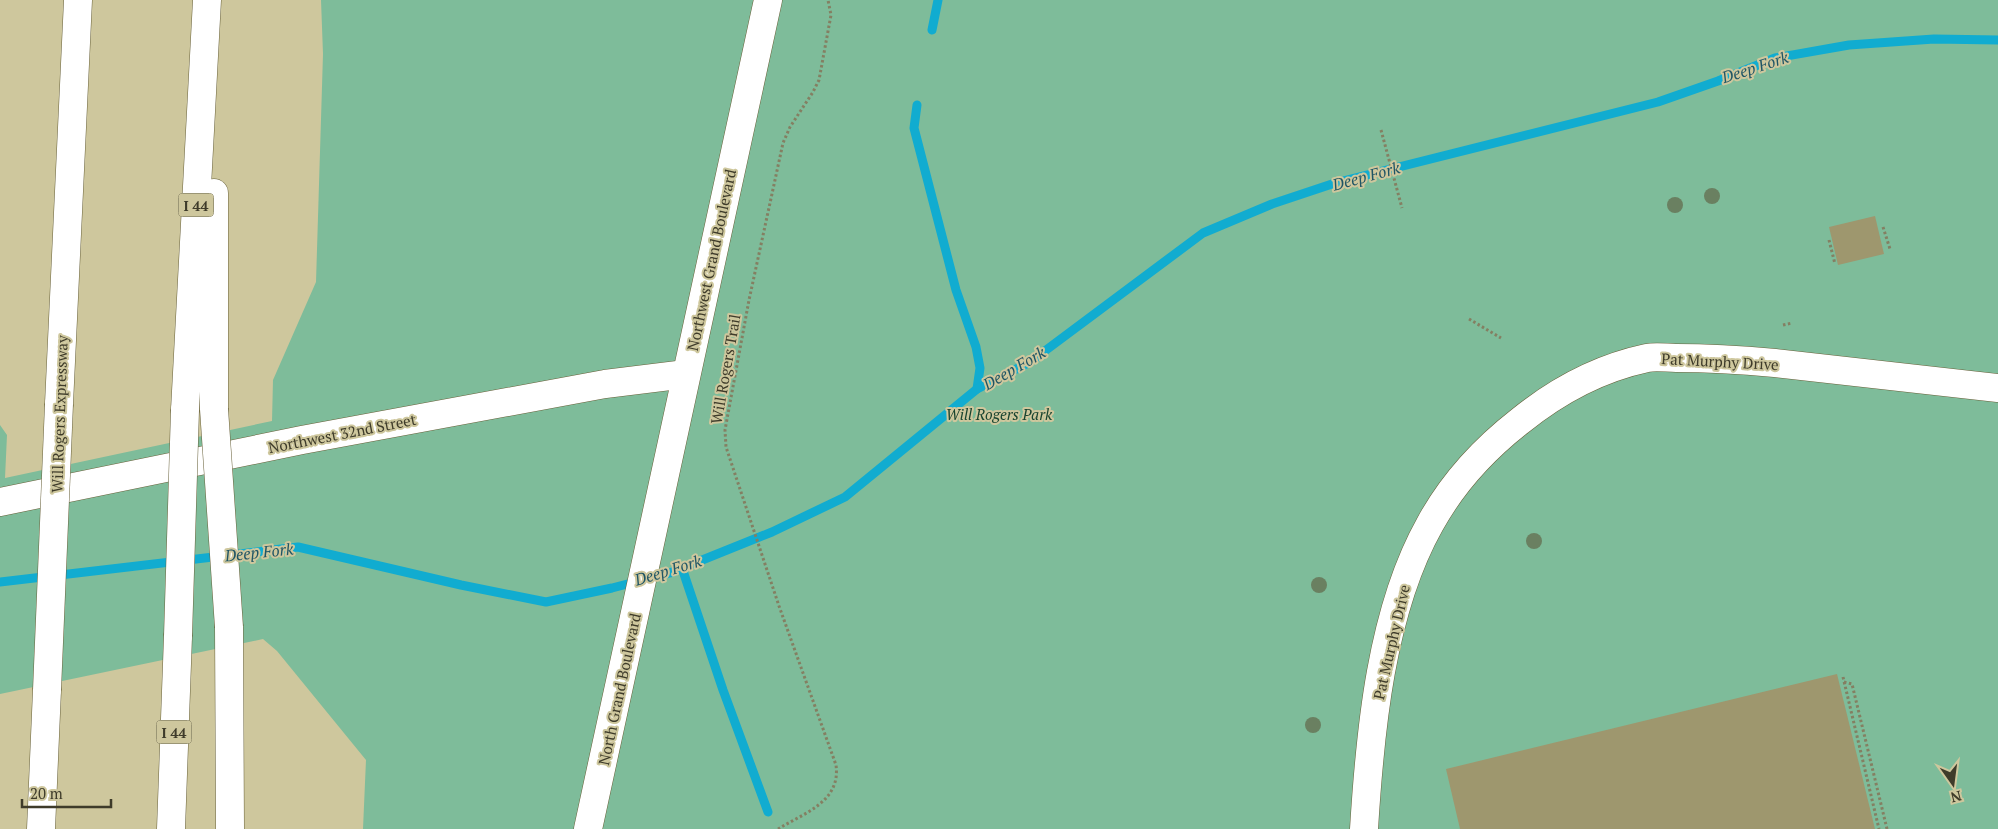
<svg xmlns="http://www.w3.org/2000/svg" width="1998" height="829" font-family="'PT Serif',serif">
	<style>
		.green { fill: #7ebc9a }
		.lines { fill: none; stroke-linecap: round; stroke-linejoin: round }
		.stream { stroke: #11acd0; stroke-width: 9 }
		.building { fill: #9e976e }
		.minor-casing { stroke: #68613a; stroke-width: 29 }
		.tertiary-casing { stroke: #68613a; stroke-width: 29 }
		.motorway-casing { stroke: #68613a; stroke-width: 29 }
		.path { stroke: #847f62; stroke-width: 3; stroke-dasharray: 2.5 2.5; stroke-linecap: butt }
		.minor { stroke: #fff; stroke-width: 28 }
		.tertiary { stroke: #fff; stroke-width: 28 }
		.motorway { stroke: #fff; stroke-width: 28 }
		.motorway-bridge-casing { stroke: #68613a; stroke-width: 29; stroke-linecap: butt }
		.motorway-bridge { stroke: #fff; stroke-width: 28 }
		.tree { fill: #6a8061 }
		.labels { text-anchor: middle; dominant-baseline: central; stroke-width: 4; stroke-linejoin: round; paint-order: stroke }
		.shield { fill: #cec79d; stroke: #69654c; stroke-width: 1 }
		.shield-label { font-size: 14px; font-weight: bold; fill: #3e3b2a }
		.street-label { font-size: 15px; fill: #3e3b2a; stroke: #cec79d }
		.park-label { font-size: 15px; font-style: italic; fill: #194530; stroke: #cec79d }
		.water-label { font-size: 16px; font-style: italic; fill: #1f5565; stroke: #cec79d }
	</style>
	<rect width="100%" height="100%" fill="#cec79d"/>
	<!-- green -->
	<polygon class="green" points="321,0 1998,0 1998,829 363,829 366,760 277,651 263,639 0,694 0,425 7,435 5,478 272,421 273,380 316,282 323,54"/>
	<g class="lines">
		<!-- stream -->
		<g class="stream">
			<polyline points="932,30 938,0"/>
			<polyline points="917,105 914,128 956,290 976,347 980,368 977,389"/>
			<polyline points="682,568 723,690 768,812"/>
			<polyline points="0,582 298,547 461,585 546,602 612,588 670,573 772,532 845,497 977,389 1030,362 1203,233 1272,204 1335,183 1658,102 1718,81 1775,58 1849,45 1934,39 1998,40"/>
		</g>
	</g>
	<!-- building -->
	<g class="building">
		<polygon points="1875,216 1884,254 1838,265 1829,227"/>
		<polygon points="1837,674 1875,829 1460,829 1446,769"/>
	</g>
	<g class="lines">
		<defs>
			<g id="minor">
				<polyline points="0,502 302,440 605,384 686,374"/>
				<path d="M1364,829C1370,731 1381,611 1430,524C1452,484 1484,449 1520,421C1557,391 1600,368 1647,358C1656,356 1667,358 1676,358C1709,358 1742,360 1775,363C1850,371 1924,380 1998,388"/>
			</g>
			<polyline id="tertiary" points="588,829 768,0"/>
			<g id="motorway">
				<polyline points="214,193 214,409"/>
				<polyline points="59,404 78,0"/>
				<polyline points="185,410 207,0"/>
				<polyline points="229,627 230,829"/>
				<polyline points="41,829 47,690"/>
				<polyline points="171,829 178,636"/>
			</g>
		</defs>
		<!-- minor casing -->
		<use href="#minor" class="minor-casing"/>
		<!-- tertiary casing -->
		<use href="#tertiary" class="tertiary-casing"/>
		<!-- motorway casing -->
		<use href="#motorway" class="motorway-casing"/>
		<!-- path -->
		<g class="path">
			<polyline points="1381,130 1402,208"/>
			<polyline points="1883,227 1890,249"/>
			<polyline points="1829,240 1835,264"/>
			<polyline points="1469,319 1501,338"/>
			<polyline points="1783,325 1792,323"/>
			<polyline points="1843,677 1879,829"/>
			<polyline points="1844,682 1852,684 1887,829"/>
			<path d="M778,829C804,813 841,802 836,765L779,606L726,447L725,430L749,300L783,143L790,127L813,92L819,80L831,15L828,0"/>
		</g>
		<!-- minor -->
		<use href="#minor" class="minor"/>
		<!-- tertiary -->
		<use href="#tertiary" class="tertiary"/>
		<!-- motorway -->
		<use href="#motorway" class="motorway"/>
		<defs>
			<g id="motorway-bridge">
				<polyline points="214,409 229,627"/>
				<polyline points="178,636 185,410"/>
				<polyline points="47,690 59,404"/>
			</g>
		</defs>
		<!-- motorway-bridge casing -->
		<use href="#motorway-bridge" class="motorway-bridge-casing"/>
		<!-- motorway-bridge -->
		<use href="#motorway-bridge" class="motorway-bridge"/>
	</g>
	<!-- trees -->
	<g class="tree">
		<circle cx="1712" cy="196" r="8"/>
		<circle cx="1675" cy="205" r="8"/>
		<circle cx="1534" cy="541" r="8"/>
		<circle cx="1319" cy="585" r="8"/>
		<circle cx="1313" cy="725" r="8"/>
	</g>
	<g class="labels">
		<!-- shield labels -->
		<g class="shield">
			<rect x="178.5" y="193.5" width="35" height="23" rx="4"/>
			<rect x="156.5" y="720.5" width="35" height="23" rx="4"/>
		</g>
		<g class="shield-label">
			<text x="196" y="205">I 44</text>
			<text x="174" y="732">I 44</text>
		</g>
		<!-- street labels -->
		<g class="street-label">
			<text transform="translate(711 260) rotate(-78)">Northwest Grand Boulevard</text>
			<text transform="translate(1720 361) rotate(3)">Pat Murphy Drive</text>
			<text transform="translate(725 369) rotate(-80)">Will Rogers Trail</text>
			<text transform="translate(59 414) rotate(-88)">Will Rogers Expressway</text>
			<text transform="translate(342 433) rotate(-11)">Northwest 32nd Street</text>
			<text transform="translate(1391 642) rotate(-77)">Pat Murphy Drive</text>
			<text transform="translate(619 689) rotate(-78)">North Grand Boulevard</text>
		</g>
		<!-- park labels -->
		<g class="park-label">
			<text x="999" y="414">Will Rogers Park</text>
		</g>
		<!-- water labels -->
		<g class="water-label">
			<text transform="translate(1755 67) rotate(-18)">Deep Fork</text>
			<text transform="translate(1366 176) rotate(-15)">Deep Fork</text>
			<text transform="translate(1014 368) rotate(-30)">Deep Fork</text>
			<text transform="translate(259 552) rotate(-6)">Deep Fork</text>
			<text transform="translate(668 570) rotate(-17)">Deep Fork</text>
		</g>
	</g>
	<!-- north arrow -->
	<g transform="translate(1953 784) rotate(166)" stroke="#cec79d" stroke-width="4" paint-order="stroke">
	<path d="M0-4L9 19L0 12L-9 19Z" fill="#3e3b2a"/>
	<text y="-8" font-size="14" font-weight="bold" text-anchor="middle" fill="#3e3b2a">N</text>
	</g>
	<!-- scale -->
	<path d="M22 799v8h89v-8" fill="none" stroke="#3e3b2a" stroke-width="2.5"/>
	<text x="30" y="799" font-size="15" fill="#3e3b2a" stroke="#cec79d" stroke-width="4" paint-order="stroke">20 m</text>
</svg>
